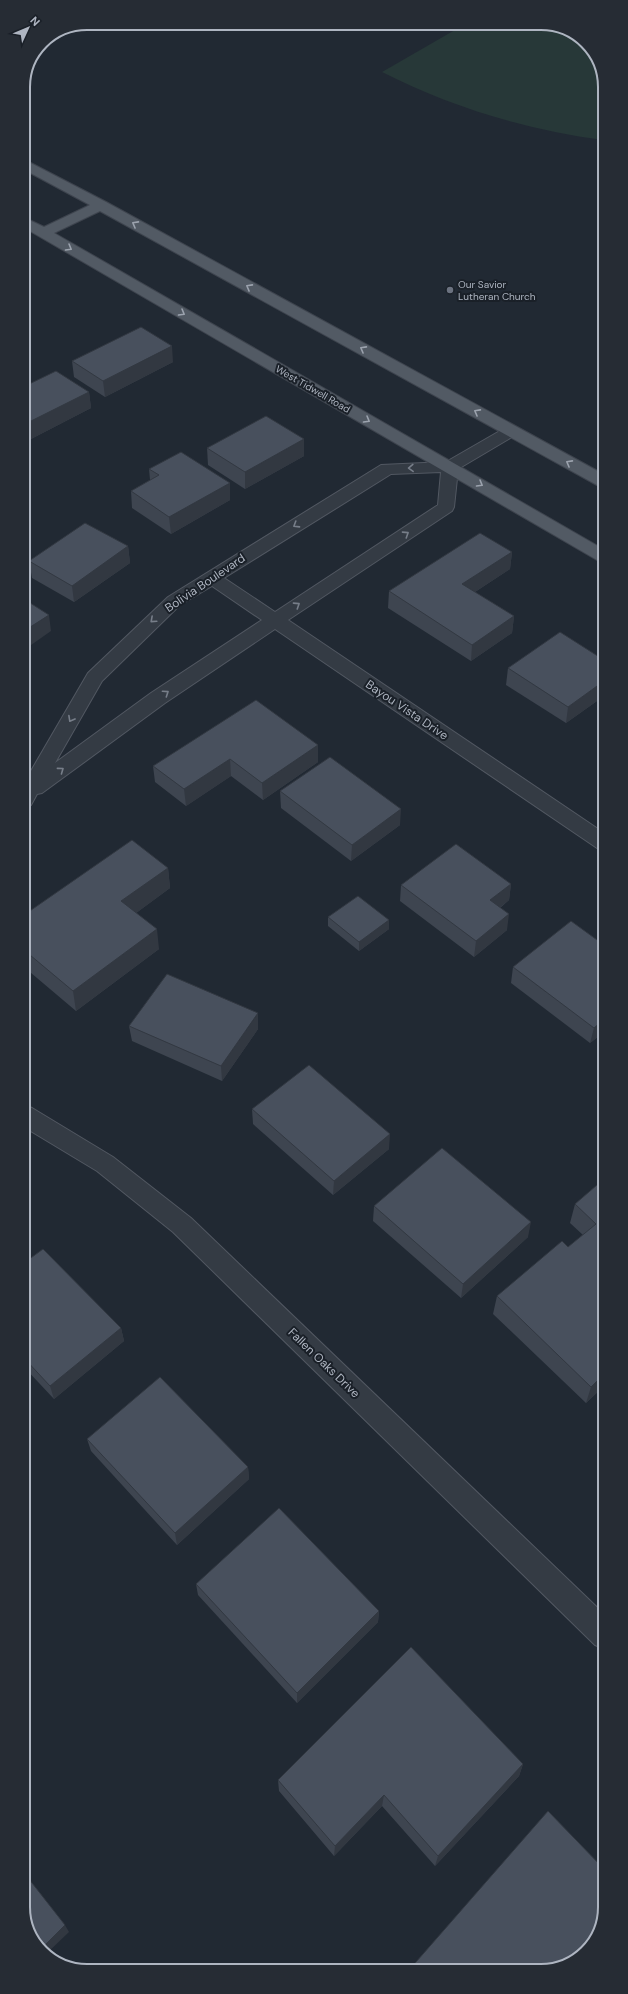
<svg xmlns="http://www.w3.org/2000/svg" width="628" height="1994" font-family="'DM Sans',sans-serif">
	<style>
		.green { fill: #273838 }
		.lines { fill: none; stroke-linecap: round; stroke-linejoin: round }
		.minor-casing { stroke: #525862; stroke-width: 2 }
		.major-casing { stroke: #3e444e; stroke-width: 2 }
		.minor { fill: #343b44; fill-rule: evenodd }
		.major { fill: #525a64; fill-rule: evenodd }
		.wall { fill: #3e4550 }
		.shaded-wall { fill: #323841 }
		.building { fill: #48505d; stroke: #323841 }
		.oneway { stroke: #9ca3ae }
		.oneway2 { stroke: #777e89 }
		.worship-dot { fill: #6b7280; stroke: #1a2028; stroke-width: 1.5 }
		.labels { text-anchor: middle; dominant-baseline: central; stroke-width: 4; stroke-linejoin: round; paint-order: stroke }
		.far-poi-label { font-size: 10px; fill: #aeb5c1; stroke: #1a2028; text-anchor: start }
		.far-street-label { font-size: 10px; fill: #aeb5c1; stroke: #1a2028 }
		.street-label { font-size: 12px; fill: #aeb5c1; stroke: #1a2028 }
		.rim { fill: none; stroke: #aeb5c1; stroke-width: 2 }
	</style>
	<rect width="100%" height="100%" fill="#212933"/>
	<!-- green -->
	<path class="green" d="M467,23H546L583,39L603,71V140C526,130 451,107 382,72Z"/>
	<g class="lines">
		<defs>
			<g id="minor">
				<path d="M511,426L517,428L519,431L517,434L458,469L454,507L452,511L288,620L604,833V850L597,848L275,629L165,703L42,793L37,794L31,805L24,807V783L88,673L168,597L381,465L446,462L505,428ZM441,472L438,505L275,612L224,578L391,474ZM212,586L262,620L151,693L55,763L102,681L180,605Z"/>
				<polygon points="24,1105 32,1108 113,1157 191,1218 605,1615 605,1649 595,1645 173,1232 97,1171 24,1127"/>
			</g>
			<polygon id="major" points="23,159 106,202 603,474 603,486 597,485 100,211 54,233 603,549 603,561 597,560 23,227 23,217 44,227 90,205 23,169"/>
		</defs>
		<!-- minor casing -->
		<use href="#minor" class="minor-casing"/>
		<!-- major casing -->
		<use href="#major" class="major-casing"/>
		<!-- minor -->
		<use href="#minor" class="minor"/>
		<!-- major -->
		<use href="#major" class="major"/>
	</g>
	<!-- wall -->
	<g class="wall">
		<polygon points="72,361 173,362 105,397 74,377"/>
		<polygon points="23,387 89,392 91,408 31,439 23,434"/>
		<polygon points="304,439 304,456 245,489 208,465 207,448"/>
		<polygon points="149,469 230,483 230,500 171,534 132,508 131,491 150,480"/>
		<polygon points="128,546 130,563 74,602 32,578 29,561"/>
		<polygon points="512,552 510,569 475,592 514,616 512,633 471,661 388,608 389,591"/>
		<polygon points="604,660 604,696 566,723 506,685 508,668"/>
		<polygon points="604,727 604,743 601,742"/>
		<polygon points="318,745 318,762 263,800 231,776 186,806 155,782 153,766"/>
		<polygon points="280,791 400,825 351,861 281,808"/>
		<polygon points="168,868 170,888 136,913 159,949 76,1011 24,967 24,915"/>
		<polygon points="511,884 509,900 500,908 507,930 474,957 400,901 401,885"/>
		<polygon points="328,917 389,929 359,951 328,926"/>
		<polygon points="604,945 604,1032 590,1043 511,983 513,967"/>
		<polygon points="129,1026 258,1029 222,1081 132,1041"/>
		<polygon points="252,1109 389,1149 333,1195 253,1124"/>
		<polygon points="604,1179 604,1386 586,1403 493,1314 497,1296 568,1247 583,1235 570,1223 575,1204"/>
		<polygon points="374,1206 528,1237 461,1298 373,1221"/>
		<polygon points="24,1263 121,1328 124,1341 54,1399 24,1367"/>
		<polygon points="87,1439 248,1467 249,1479 177,1545 91,1451"/>
		<polygon points="196,1584 379,1611 378,1622 297,1703 198,1595"/>
		<polygon points="523,1764 519,1776 435,1866 382,1806 334,1856 279,1791 278,1780"/>
	</g>
	<!-- shaded-wall -->
	<g class="shaded-wall">
		<polygon points="172,346 173,362 105,397 103,381"/>
		<polygon points="89,392 91,408 31,439 29,422"/>
		<polygon points="304,439 304,456 245,489 245,472"/>
		<polygon points="230,483 230,500 171,534 169,517"/>
		<polygon points="128,546 130,563 74,602 72,586"/>
		<polygon points="512,552 510,569 461,601 462,584"/>
		<polygon points="49,615 51,631 24,650 24,631"/>
		<polygon points="514,616 512,633 471,661 472,645"/>
		<polygon points="604,681 604,696 566,723 568,707"/>
		<polygon points="318,745 318,762 263,800 262,783"/>
		<polygon points="230,759 231,776 186,806 184,789"/>
		<polygon points="401,809 400,825 351,861 352,845"/>
		<polygon points="168,868 170,888 124,922 121,901"/>
		<polygon points="511,884 509,900 488,917 490,900"/>
		<polygon points="509,914 507,930 474,957 476,941"/>
		<polygon points="389,920 389,929 359,951 359,942"/>
		<polygon points="157,929 159,949 76,1011 73,991"/>
		<polygon points="258,1013 258,1029 222,1081 221,1066"/>
		<polygon points="604,1019 604,1032 590,1043 594,1028"/>
		<polygon points="390,1134 389,1149 333,1195 334,1181"/>
		<polygon points="531,1222 528,1237 461,1298 463,1284"/>
		<polygon points="121,1328 124,1341 54,1399 50,1386"/>
		<polygon points="604,1374 604,1386 586,1403 591,1387"/>
		<polygon points="248,1467 249,1479 177,1545 175,1533"/>
		<polygon points="379,1611 378,1622 297,1703 297,1693"/>
		<polygon points="523,1764 519,1776 435,1866 438,1856"/>
		<polygon points="384,1795 382,1806 334,1856 335,1846"/>
		<polygon points="65,1925 69,1932 45,1955 41,1949"/>
	</g>
	<!-- building -->
	<g class="building">
		<polygon points="141,327 172,346 103,381 72,361"/>
		<polygon points="56,371 89,392 29,422 23,419 23,387"/>
		<polygon points="266,416 304,439 245,472 207,448"/>
		<polygon points="181,452 230,483 169,517 131,491 159,475 149,469"/>
		<polygon points="85,523 128,546 72,586 29,561"/>
		<polygon points="480,533 512,552 462,584 514,616 472,645 389,591"/>
		<polygon points="24,599 49,615 24,631"/>
		<polygon points="560,632 604,660 604,681 568,707 508,668"/>
		<polygon points="256,700 318,745 262,783 230,759 184,789 153,766"/>
		<polygon points="330,757 401,809 352,845 280,791"/>
		<polygon points="132,840 168,868 121,901 157,929 73,991 24,950 24,915"/>
		<polygon points="456,844 511,884 490,900 509,914 476,941 401,885"/>
		<polygon points="358,896 389,920 359,942 328,917"/>
		<polygon points="571,921 604,945 604,1019 594,1028 513,967"/>
		<polygon points="167,974 258,1013 221,1066 129,1026"/>
		<polygon points="309,1065 390,1134 334,1181 252,1109"/>
		<polygon points="442,1148 531,1222 463,1284 374,1206"/>
		<polygon points="604,1179 604,1374 591,1387 497,1296 562,1241 568,1247 596,1224 575,1204"/>
		<polygon points="43,1249 121,1328 50,1386 24,1358 24,1263"/>
		<polygon points="160,1377 248,1467 175,1533 87,1439"/>
		<polygon points="279,1508 379,1611 297,1693 196,1584"/>
		<polygon points="411,1647 523,1764 438,1856 384,1795 335,1846 278,1780"/>
		<polygon points="548,1811 605,1870 605,1907 592,1946 557,1969 409,1970"/>
		<polygon points="25,1874 65,1925 41,1949 25,1923"/>
	</g>
	<!-- one-way arrows -->
	<defs><path id="oneway-chevron" d="M-2-3.5L2.5 0L-2 3.5" fill="none" stroke-width="1.6" stroke-linecap="round" stroke-linejoin="round"/></defs>
	<g class="oneway">
		<use href="#oneway-chevron" transform="translate(135 224) rotate(-151)"/>
		<use href="#oneway-chevron" transform="translate(69 248) rotate(30)"/>
		<use href="#oneway-chevron" transform="translate(249 287) rotate(-151)"/>
		<use href="#oneway-chevron" transform="translate(182 313) rotate(30)"/>
		<use href="#oneway-chevron" transform="translate(363 349) rotate(-151)"/>
		<use href="#oneway-chevron" transform="translate(477 412) rotate(-151)"/>
		<use href="#oneway-chevron" transform="translate(367 420) rotate(30)"/>
		<use href="#oneway-chevron" transform="translate(569 463) rotate(-151)"/>
		<use href="#oneway-chevron" transform="translate(480 484) rotate(30)"/>
	</g>
	<g class="oneway2">
		<use href="#oneway-chevron" transform="translate(411 468) rotate(178)"/>
		<use href="#oneway-chevron" transform="translate(296 525) rotate(148)"/>
		<use href="#oneway-chevron" transform="translate(406 534) rotate(-33)"/>
		<use href="#oneway-chevron" transform="translate(297 605) rotate(-33)"/>
		<use href="#oneway-chevron" transform="translate(153 620) rotate(138)"/>
		<use href="#oneway-chevron" transform="translate(166 693) rotate(-34)"/>
		<use href="#oneway-chevron" transform="translate(71 719) rotate(119)"/>
		<use href="#oneway-chevron" transform="translate(61 770) rotate(-36)"/>
	</g>
	<!-- markers -->
	<circle class="worship-dot" cx="450" cy="290" r="4"/>
	<g class="labels">
		<!-- far-poi labels -->
		<g class="far-poi-label">
			<text x="458" y="284">Our Savior<tspan x="458" dy="12">Lutheran Church</tspan></text>
		</g>
		<!-- far-street labels -->
		<g class="far-street-label">
			<text transform="translate(313 389) rotate(30)">West Tidwell Road</text>
		</g>
		<!-- street labels -->
		<g class="street-label">
			<text transform="translate(205 583) rotate(-34)">Bolivia Boulevard</text>
			<text transform="translate(407 710) rotate(34)">Bayou Vista Drive</text>
			<text transform="translate(324 1363) rotate(44)">Fallen Oaks Drive</text>
		</g>
	</g>
	<!-- crop -->
	<path d="M0 0H628V1994H0ZM87 30H541A57 57 0 0 1 598 87V1907A57 57 0 0 1 541 1964H87A57 57 0 0 1 30 1907V87A57 57 0 0 1 87 30Z" fill="#262c34" fill-rule="evenodd"/>
	<path class="rim" d="M87 30H541A57 57 0 0 1 598 87V1907A57 57 0 0 1 541 1964H87A57 57 0 0 1 30 1907V87A57 57 0 0 1 87 30Z"/>
	<!-- north arrow -->
	<g transform="translate(28 28) rotate(46)" stroke="#1a2028" stroke-width="3" paint-order="stroke">
	<path d="M0-3L7 15L0 10L-7 15Z" fill="#aeb5c1"/>
	<text y="-6" font-size="11" font-weight="bold" text-anchor="middle" fill="#aeb5c1">N</text>
	</g>
</svg>
